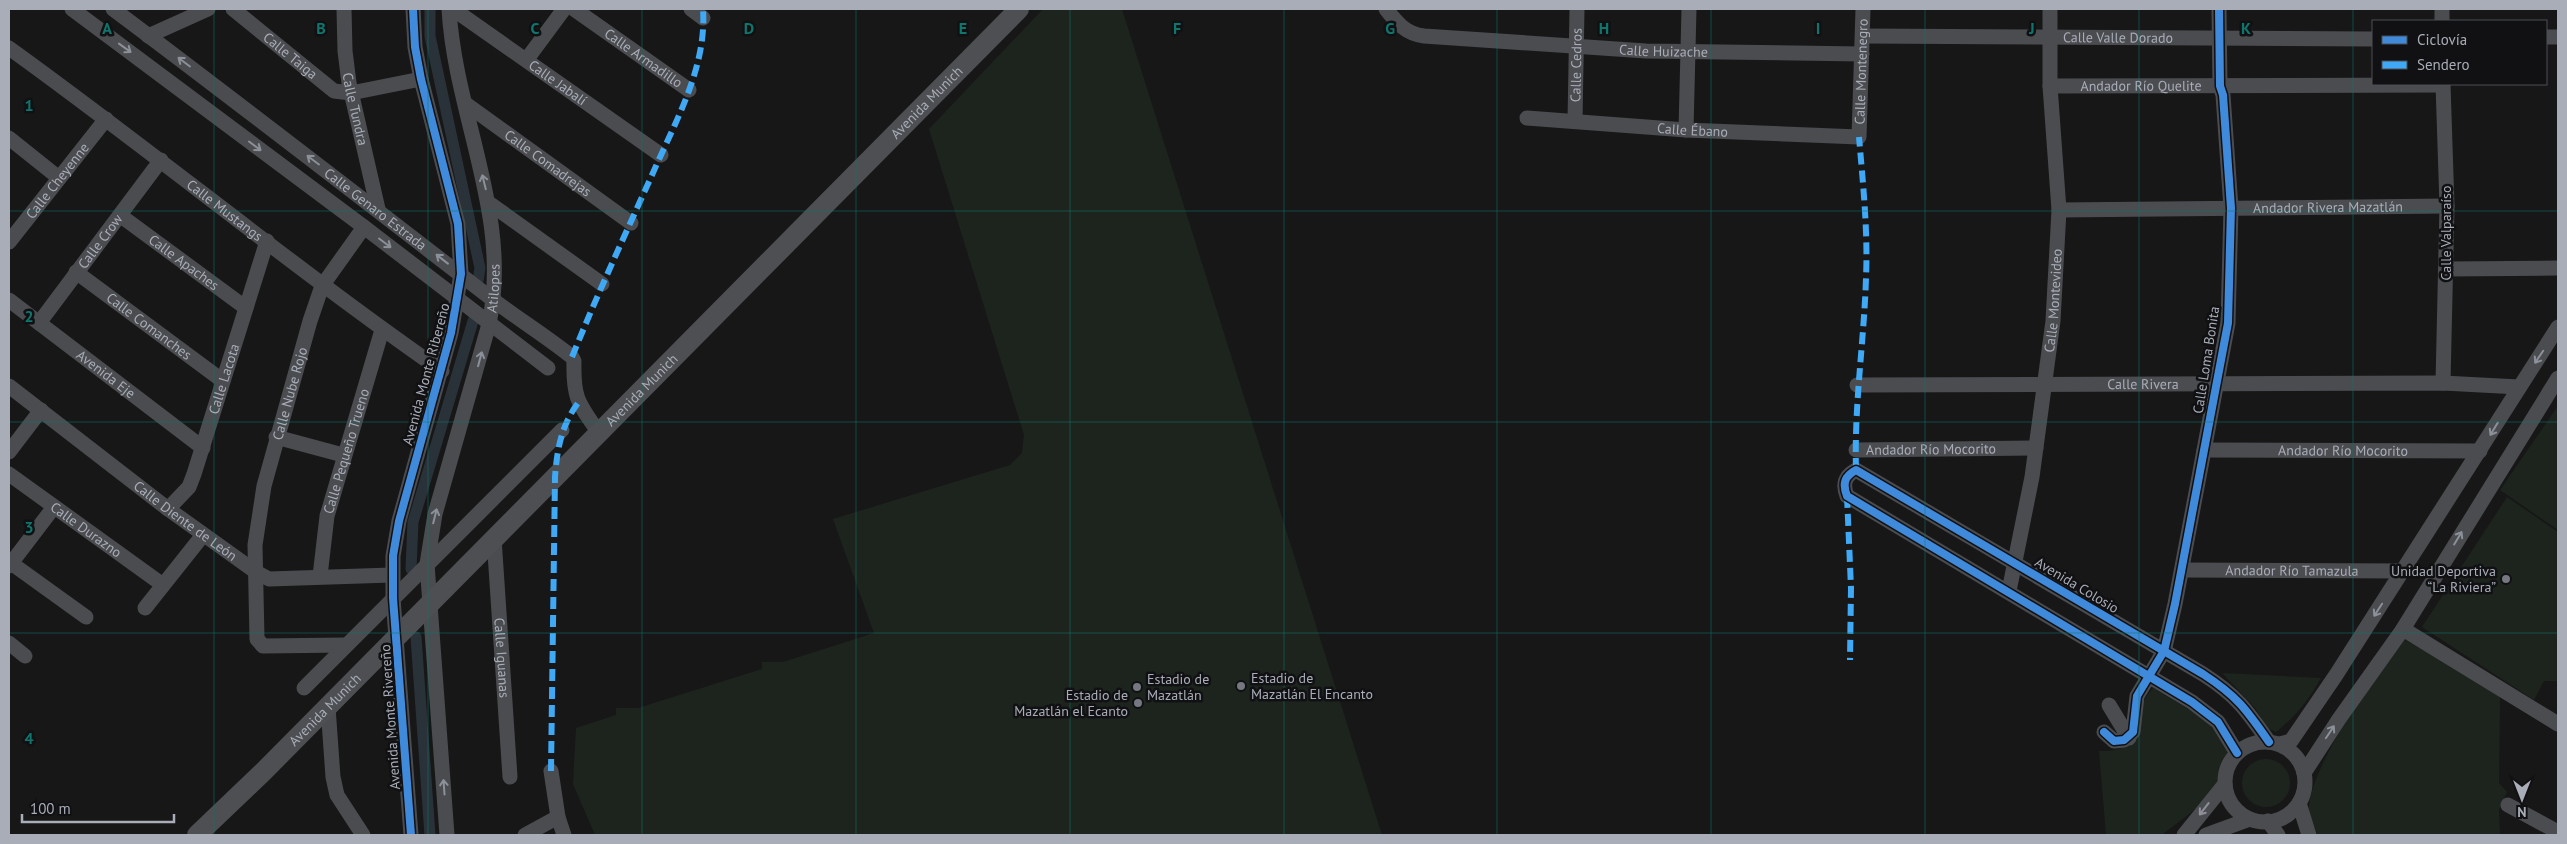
<svg xmlns="http://www.w3.org/2000/svg" width="2567" height="844" font-family="'PT Sans',sans-serif">
	<style>
		.green { fill: #1d241e }
		.lines { fill: none; stroke-linecap: round; stroke-linejoin: round }
		.canal { stroke: #2a3239; stroke-width: 11 }
		.minor { stroke: #4b4c50; stroke-width: 15 }
		.major { stroke: #4d4f52; stroke-width: 20 }
		.quiet { stroke: #3fa9f5; stroke-width: 6; stroke-dasharray: 12 6; stroke-linecap: butt }
		.cycleway-casing { stroke: #111113; stroke-width: 11 }
		.cycleway { stroke: #408adc; stroke-width: 8 }
		.oneway { stroke: #8c9099 }
		.grid { fill: none; stroke: #0f766e; stroke-width: 1; stroke-opacity: 0.55 }
		.poi-dot { fill: #757880; stroke: #111113; stroke-width: 2 }
		.labels { text-anchor: middle; dominant-baseline: central; stroke-width: 5; stroke-linejoin: round; paint-order: stroke }
		.street-label { font-size: 14px; fill: #a8adb8; stroke: #111113 }
		.poi-label { font-size: 14px; fill: #a8adb8; stroke: #111113; text-anchor: end }
		.grid-label { font-size: 16px; text-anchor: middle; font-weight: bold; fill: #0f766e; stroke: #111113; stroke-width: 5; stroke-linejoin: round; paint-order: stroke }
	</style>
	<rect width="100%" height="100%" fill="#171717"/>
	<!-- green -->
	<g class="green">
		<polygon points="1043,9 1122,9 1382,835 595,835 573,784 576,728 616,715 616,708 638,708 762,669 762,662 783,662 874,633 833,519 1010,465 1022,453 1024,435 929,129"/>
		<polygon points="2558,406 2558,530 2500,490"/>
		<polygon points="2507,497 2558,532 2558,681 2544,681 2534,700 2422,627"/>
		<path d="M2401,638L2493,686L2500,697L2499,783L2507,792L2499,810L2500,835H2318C2315,827 2308,815 2309,806C2313,762 2375,677 2401,638Z"/>
		<path d="M2222,673L2321,678C2309,700 2296,716 2276,732L2267,728L2255,708Z"/>
		<path d="M2153,688L2205,719L2217,731L2229,754C2219,765 2222,771 2217,783C2207,804 2180,820 2162,835H2106L2099,751C2153,752 2126,718 2153,688Z"/>
		<circle cx="2266" cy="783" r="24"/>
	</g>
	<g class="lines">
		<!-- canal -->
		<g class="canal">
			<polyline points="430,9 430,36 480,268 478,281"/>
			<polyline points="411,569 413,522 473,321"/>
			<polyline points="416,637 430,835"/>
		</g>
		<!-- minor -->
		<g class="minor">
			<polyline points="72,9 364,227 548,368"/>
			<path id="s1" d="M113,9C240,104 366,202 492,299C518,319 546,336 572,357L574,361C573,398 578,403 599,433"/>
			<path id="s2" d="M233,9L334,91L351,93L421,79"/>
			<path id="s3" d="M344,9L345,51L349,83L378,209"/>
			<path id="s4" d="M453,9L661,155"/>
			<path id="s5" d="M574,9L689,90"/>
			<polyline points="691,9 703,18"/>
			<path id="s6" d="M1386,9C1397,23 1406,34 1424,36L1646,51L1862,54"/>
			<polyline points="2442,9 2442,21"/>
			<polyline points="148,36 208,9"/>
			<path id="s7" d="M1863,36L2373,39"/>
			<polyline points="2546,37 2558,37"/>
			<path id="s8" d="M9,48C155,153 294,268 442,371"/>
			<polyline points="527,59 564,9"/>
			<polyline points="2443,84 2447,206 2443,383"/>
			<path id="s9" d="M2050,86L2443,85"/>
			<path id="s10" d="M466,104L631,223"/>
			<path id="s11" d="M1527,118L1686,130L1859,137L1863,9"/>
			<path id="s12" d="M1575,121L1577,9"/>
			<polyline points="1686,130 1689,9"/>
			<polyline points="9,138 59,178"/>
			<polyline points="489,203 602,284"/>
			<path id="s13" d="M2059,210L2447,206"/>
			<path id="s14" d="M121,216L246,308"/>
			<path id="s15" d="M9,242L106,119"/>
			<polyline points="2446,269 2558,268"/>
			<path id="s16" d="M76,272L223,381"/>
			<path id="s17" d="M9,300L203,448"/>
			<path id="s18" d="M39,323L161,160"/>
			<path id="s19" d="M1857,385L2443,383L2519,387"/>
			<path id="s20" d="M9,386L168,509L256,572L269,579L392,575"/>
			<polyline points="276,437 343,455"/>
			<path id="s21" d="M1856,450L2036,448"/>
			<path id="s22" d="M2204,450L2480,451"/>
			<polyline points="9,452 41,410"/>
			<path id="s23" d="M9,474L163,585"/>
			<path id="s24" d="M168,509L189,487L194,474L267,241"/>
			<path id="s25" d="M494,538L510,777"/>
			<polyline points="11,563 86,617"/>
			<polyline points="9,566 54,507"/>
			<path id="s26" d="M2182,570L2403,571"/>
			<path id="s27" d="M320,576L327,516L382,330"/>
			<path id="s28" d="M2009,591L2032,477L2053,321L2059,210L2050,86V9"/>
			<polyline points="145,608 203,535"/>
			<polyline points="2403,629 2558,724"/>
			<polyline points="9,643 25,656"/>
			<path id="s29" d="M346,645L263,646L257,639L255,545L264,486L310,321L322,286L364,227"/>
			<polyline points="304,688 562,430"/>
			<polyline points="2109,705 2129,738"/>
			<polyline points="328,707 333,777 337,795 363,835"/>
			<polyline points="2104,732 2114,741 2124,740 2133,732 2137,696 2164,651 2175,604 2228,323 2231,208 2223,95 2220,86 2219,9"/>
			<circle cx="2265" cy="782" r="40"/>
			<polyline points="2280,744 2291,741 2336,675 2558,327"/>
			<path d="M2237,753L2218,722L2192,702L1847,496C1842,483 1845,476 1856,470L2203,674C2237,696 2246,709 2269,742"/>
			<polyline points="551,771 558,817 564,835"/>
			<polyline points="2304,773 2339,719 2403,629 2558,378"/>
			<polyline points="2299,803 2309,835"/>
			<polyline points="2508,805 2558,832"/>
			<polyline points="2268,821 2278,835"/>
			<polyline points="411,835 393,598 393,556 399,521 451,333 461,274 458,224 421,79 415,47 413,9"/>
			<path id="s30" d="M447,835L427,564L435,514L489,324C512,216 455,116 449,9"/>
			<polyline points="525,835 558,817"/>
			<polyline points="2184,835 2225,784"/>
			<polyline points="2206,835 2250,819"/>
		</g>
		<!-- major -->
		<path class="major" id="s31" d="M197,835L263,772L1019,9"/>
		<!-- quiet -->
		<g class="quiet">
			<path d="M572,357C597,295 625,235 652,175C675,122 707,68 703,9"/>
			<path d="M1856,470C1854,405 1864,342 1866,278C1868,231 1863,184 1859,137"/>
			<polyline points="1847,496 1851,588 1850,660"/>
			<path d="M551,771L555,477C557,450 561,426 578,403"/>
		</g>
		<defs>
			<g id="cycleway">
				<polyline points="2104,732 2114,741 2124,740 2133,732 2137,696 2164,651 2175,604 2228,323 2231,208 2223,95 2220,86 2219,9"/>
				<path d="M2237,753L2218,722L2192,702L1847,496C1842,483 1845,476 1856,470L2203,674C2237,696 2246,709 2269,742"/>
				<polyline points="411,835 393,598 393,556 399,521 451,333 461,274 458,224 421,79 415,47 413,9"/>
			</g>
		</defs>
		<!-- cycleway casing -->
		<use href="#cycleway" class="cycleway-casing"/>
		<!-- cycleway -->
		<use href="#cycleway" class="cycleway"/>
	</g>
	<!-- one-way arrows -->
	<defs><path id="oneway-shaft" d="M-6 0H5M1.5-3L5.5 0L1.5 3" fill="none" stroke-width="1.6" stroke-linecap="round" stroke-linejoin="round" transform="scale(1.25)"/></defs>
	<g class="oneway">
		<use href="#oneway-shaft" transform="translate(125 48) rotate(36)"/>
		<use href="#oneway-shaft" transform="translate(184 62) rotate(-143)"/>
		<use href="#oneway-shaft" transform="translate(255 146) rotate(37)"/>
		<use href="#oneway-shaft" transform="translate(313 160) rotate(-143)"/>
		<use href="#oneway-shaft" transform="translate(484 182) rotate(-104)"/>
		<use href="#oneway-shaft" transform="translate(385 243) rotate(37)"/>
		<use href="#oneway-shaft" transform="translate(442 259) rotate(-142)"/>
		<use href="#oneway-shaft" transform="translate(2539 357) rotate(124)"/>
		<use href="#oneway-shaft" transform="translate(480 359) rotate(-75)"/>
		<use href="#oneway-shaft" transform="translate(2494 429) rotate(121)"/>
		<use href="#oneway-shaft" transform="translate(435 516) rotate(-76)"/>
		<use href="#oneway-shaft" transform="translate(2458 538) rotate(-59)"/>
		<use href="#oneway-shaft" transform="translate(2378 610) rotate(123)"/>
		<use href="#oneway-shaft" transform="translate(2330 732) rotate(-56)"/>
		<use href="#oneway-shaft" transform="translate(444 787) rotate(-94)"/>
		<use href="#oneway-shaft" transform="translate(2204 809) rotate(128)"/>
	</g>
	<!-- grid -->
	<path class="grid" d="M214,9V835M428,9V835M642,9V835M856,9V835M1070,9V835M1284,9V835M1497,9V835M1711,9V835M1925,9V835M2139,9V835M2353,9V835M9,211H2558M9,422H2558M9,633H2558"/>
	<!-- markers -->
	<g class="poi-dot">
		<circle cx="2506" cy="579" r="5"/>
		<circle cx="1241" cy="686" r="5"/>
		<circle cx="1137" cy="687" r="5"/>
		<circle cx="1138" cy="703" r="5"/>
	</g>
	<g class="labels">
		<!-- street labels -->
		<g class="street-label">
			<text stroke="none"><textPath href="#s7" startOffset="255">Calle Valle Dorado</textPath></text>
			<text stroke="none"><textPath href="#s6" startOffset="288">Calle Huizache</textPath></text>
			<text stroke="none"><textPath href="#s2" startOffset="74">Calle Taiga</textPath></text>
			<text stroke="none"><textPath href="#s5" startOffset="85">Calle Armadillo</textPath></text>
			<text stroke="none"><textPath href="#s12" startOffset="56">Calle Cedros</textPath></text>
			<text stroke="none"><textPath href="#s11" startOffset="398">Calle Montenegro</textPath></text>
			<text stroke="none"><textPath href="#s4" startOffset="128">Calle Jabalí</textPath></text>
			<text stroke="none"><textPath href="#s9" startOffset="91">Andador Río Quelite</textPath></text>
			<text stroke="none"><textPath href="#s31" startOffset="1034">Avenida Munich</textPath></text>
			<text stroke="none"><textPath href="#s3" startOffset="101">Calle Tundra</textPath></text>
			<text stroke="none"><textPath href="#s11" startOffset="166">Calle Ébano</textPath></text>
			<text stroke="none"><textPath href="#s10" startOffset="101">Calle Comadrejas</textPath></text>
			<text stroke="none"><textPath href="#s15" startOffset="78">Calle Cheyenne</textPath></text>
			<text stroke="none"><textPath href="#s13" startOffset="269">Andador Rivera Mazatlán</textPath></text>
			<text stroke="none"><textPath href="#s1" startOffset="330">Calle Genaro Estrada</textPath></text>
			<text stroke="none"><textPath href="#s8" startOffset="270">Calle Mustangs</textPath></text>
			<text transform="translate(2446 233) rotate(-90)">Calle Valparaíso</text>
			<text stroke="none"><textPath href="#s18" startOffset="102">Calle Crow</textPath></text>
			<text stroke="none"><textPath href="#s14" startOffset="78">Calle Apaches</textPath></text>
			<text stroke="none"><textPath href="#s30" startOffset="556">Atilopes</textPath></text>
			<text stroke="none"><textPath href="#s28" startOffset="294">Calle Montevideo</textPath></text>
			<text stroke="none"><textPath href="#s16" startOffset="91">Calle Comanches</textPath></text>
			<text transform="translate(2206 360) rotate(-81)">Calle Loma Bonita</text>
			<text stroke="none"><textPath href="#s17" startOffset="122">Avenida Eje</textPath></text>
			<text transform="translate(426 374) rotate(-75)">Avenida Monte Ribereño</text>
			<text stroke="none"><textPath href="#s24" startOffset="144">Calle Lacota</textPath></text>
			<text stroke="none"><textPath href="#s19" startOffset="286">Calle Rivera</textPath></text>
			<text stroke="none"><textPath href="#s31" startOffset="629">Avenida Munich</textPath></text>
			<text stroke="none"><textPath href="#s29" startOffset="342">Calle Nube Rojo</textPath></text>
			<text stroke="none"><textPath href="#s21" startOffset="75">Andador Río Mocorito</textPath></text>
			<text stroke="none"><textPath href="#s22" startOffset="139">Andador Río Mocorito</textPath></text>
			<text stroke="none"><textPath href="#s27" startOffset="128">Calle Pequeño Trueno</textPath></text>
			<text stroke="none"><textPath href="#s20" startOffset="222">Calle Diente de León</textPath></text>
			<text stroke="none"><textPath href="#s23" startOffset="95">Calle Durazno</textPath></text>
			<text stroke="none"><textPath href="#s26" startOffset="110">Andador Río Tamazula</textPath></text>
			<text transform="translate(2077 585) rotate(31)">Avenida Colosio</text>
			<text stroke="none"><textPath href="#s25" startOffset="120">Calle Iguanas</textPath></text>
			<text stroke="none"><textPath href="#s31" startOffset="179">Avenida Munich</textPath></text>
			<text transform="translate(390 717) rotate(-94)">Avenida Monte Rivereño</text>
		</g>
		<!-- poi labels -->
		<g class="poi-label">
			<text x="2496" y="571">Unidad Deportiva<tspan x="2496" dy="16">“La Riviera”</tspan></text>
			<text x="1251" y="678" text-anchor="start">Estadio de<tspan x="1251" dy="16">Mazatlán El Encanto</tspan></text>
			<text x="1147" y="679" text-anchor="start">Estadio de<tspan x="1147" dy="16">Mazatlán</tspan></text>
			<text x="1128" y="695">Estadio de<tspan x="1128" dy="16">Mazatlán el Ecanto</tspan></text>
		</g>
	</g>
	<g class="grid-label">
		<text x="107" y="34">A</text>
		<text x="321" y="34">B</text>
		<text x="535" y="34">C</text>
		<text x="749" y="34">D</text>
		<text x="963" y="34">E</text>
		<text x="1177" y="34">F</text>
		<text x="1390" y="34">G</text>
		<text x="1604" y="34">H</text>
		<text x="1818" y="34">I</text>
		<text x="2032" y="34">J</text>
		<text x="2246" y="34">K</text>
		<text x="29" y="111">1</text>
		<text x="29" y="322">2</text>
		<text x="29" y="533">3</text>
		<text x="29" y="744">4</text>
	</g>
	<!-- border -->
	<rect width="2567" height="844" fill="none" stroke="#a8adb8" stroke-width="20"/>
	<!-- legend -->
	<rect x="2372" y="20" width="175" height="65" fill="#111113" stroke="#4d4f55"/>
	<rect x="2382" y="36" width="25" height="8" fill="#408adc" stroke="#4d4f55"/>
	<text x="2417" y="45" font-size="15" fill="#a8adb8">Ciclovía</text>
	<rect x="2382" y="61" width="25" height="8" fill="#3fa9f5" stroke="#4d4f55"/>
	<text x="2417" y="70" font-size="15" fill="#a8adb8">Sendero</text>
	<!-- north arrow -->
	<g transform="translate(2522 799) rotate(180)" stroke="#111113" stroke-width="4" paint-order="stroke">
	<path d="M0-4L9 19L0 12L-9 19Z" fill="#a8adb8"/>
	<text y="-8" font-size="14" font-weight="bold" text-anchor="middle" fill="#a8adb8">N</text>
	</g>
	<!-- scale -->
	<path d="M22 814v8h152v-8" fill="none" stroke="#a8adb8" stroke-width="2.5"/>
	<text x="30" y="814" font-size="15" fill="#a8adb8" stroke="#111113" stroke-width="4" paint-order="stroke">100 m</text>
</svg>
